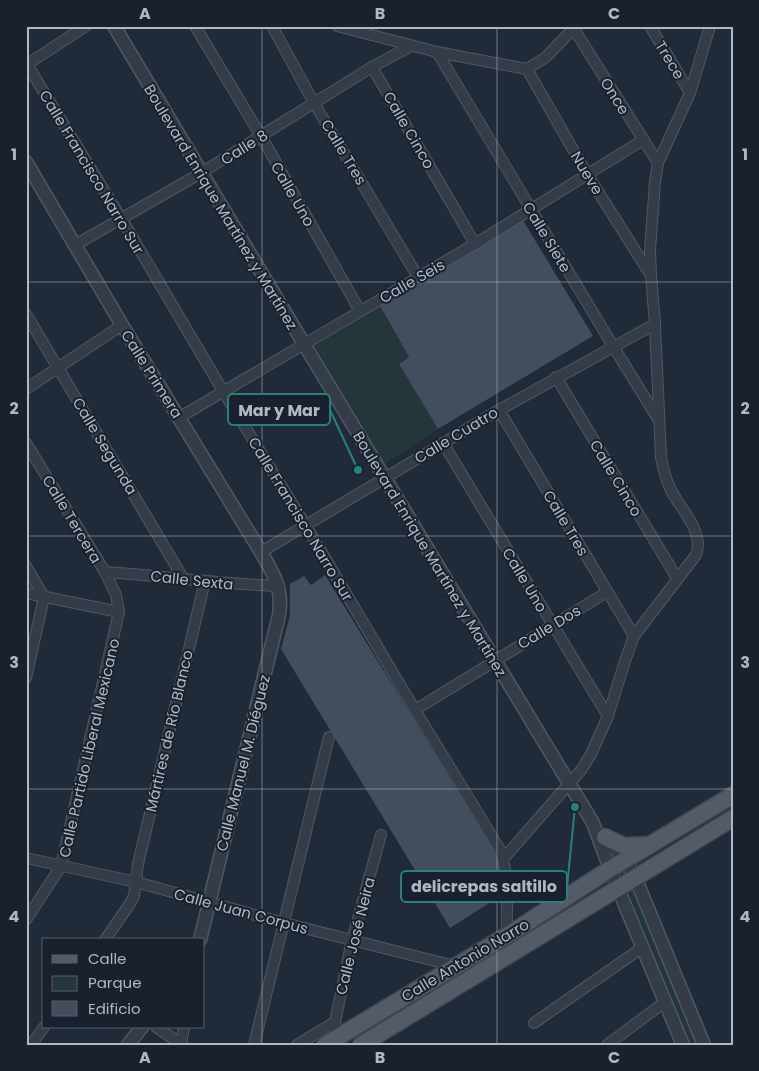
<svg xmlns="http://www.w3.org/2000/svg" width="759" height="1071" font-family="Poppins,sans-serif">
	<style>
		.green { fill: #23363a }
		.building { fill: #424d5e }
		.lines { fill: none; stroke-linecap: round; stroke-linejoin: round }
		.minor-casing { stroke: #505764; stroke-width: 12 }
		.tertiary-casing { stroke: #505764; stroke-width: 15 }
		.primary-casing { stroke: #3e4553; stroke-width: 19 }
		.minor { stroke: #353c49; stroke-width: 10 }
		.tertiary { stroke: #353c49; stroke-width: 12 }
		.primary { stroke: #535b69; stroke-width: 16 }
		.grid { fill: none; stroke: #b0b7c6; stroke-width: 1; stroke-opacity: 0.55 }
		.labels { text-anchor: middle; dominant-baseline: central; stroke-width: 4; stroke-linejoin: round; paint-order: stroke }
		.street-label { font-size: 15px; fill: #b0b7c6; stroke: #1a212e }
		.leader { fill: none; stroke: #27807b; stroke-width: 2 }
		.callout-dot { fill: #27807b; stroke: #1a212e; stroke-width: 2 }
		.callout { fill: #1a212e; stroke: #27807b; stroke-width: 2 }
		.callout-label { font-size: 16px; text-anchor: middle; font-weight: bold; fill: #b0b7c6 }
		.neatline { fill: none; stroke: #b0b7c6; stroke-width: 2 }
		.grid-label { font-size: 16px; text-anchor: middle; font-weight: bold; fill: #b0b7c6 }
	</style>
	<rect width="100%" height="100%" fill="#212a39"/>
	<!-- green -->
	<g class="green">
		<polygon points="379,304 409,357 399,364 438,429 385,464 314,344"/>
		<polygon points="635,889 699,1045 691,1045 627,890"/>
	</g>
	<!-- building -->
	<g class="building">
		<polygon points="521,217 593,336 438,429 399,364 409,357 379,304"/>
		<polygon points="325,575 499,859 499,892 494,900 450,928 281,649 290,615 290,584 304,576 311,585"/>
	</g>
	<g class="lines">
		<defs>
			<g id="minor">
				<polyline points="195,26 261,136 360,311"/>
				<polyline points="272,26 314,103 418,277"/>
				<polyline points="337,26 437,52 527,69 546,57 576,26"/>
				<polyline points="650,26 690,93"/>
				<polyline points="574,29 658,163"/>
				<polyline points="437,52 613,346 658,419"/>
				<path d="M26,63L121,218L223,391L306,526L415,710L499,848C510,871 506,909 507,935"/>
				<polyline points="26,65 86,26"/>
				<polyline points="372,67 475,244"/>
				<polyline points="527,69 587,174 650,274"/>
				<polyline points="75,245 201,173 372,67 411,46"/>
				<polyline points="26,314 183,578"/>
				<polyline points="556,377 677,578"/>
				<polyline points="26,389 122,325"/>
				<polyline points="499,410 634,636"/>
				<polyline points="180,417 475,244 643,140"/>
				<polyline points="26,443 105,572 116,595 119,612 61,866 26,920"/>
				<polyline points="443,443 608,716"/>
				<polyline points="261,552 499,410 655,324"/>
				<polyline points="26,566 44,597 26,678"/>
				<path d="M105,572C163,576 220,584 279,586"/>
				<polyline points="26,593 119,612"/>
				<polyline points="415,710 607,592"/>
				<polyline points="26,858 136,882 284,923 455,966"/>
				<path d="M504,858L582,769L591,754L608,716L625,661L634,636L696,555C705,531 679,508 670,488C665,478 663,468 661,457L655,324L651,275L650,250L655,182L658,163L690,93L710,26"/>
				<polyline points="105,940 129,905 134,896 138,864 205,581"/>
				<polyline points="534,1023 643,947"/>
				<polyline points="156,1027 182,1045"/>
				<polyline points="337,1038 335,1022 352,940 381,835"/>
				<polyline points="31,1045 44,1027"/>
				<polyline points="181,1045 184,1027"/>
				<polyline points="254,1045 329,737"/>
				<polyline points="297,1045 335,1022"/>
				<polyline points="607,1045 666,1001"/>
			</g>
			<g id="tertiary">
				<polyline points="114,26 304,344 593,823 610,869 683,1045"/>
				<path d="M26,162L122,325L261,552C274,575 283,588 279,615L200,940"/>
				<polyline points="608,840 625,861 635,877 704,1045"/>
				<polyline points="128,1045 142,1027"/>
			</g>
			<g id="primary">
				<polyline points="605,837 624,846 647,845"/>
				<polyline points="325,1045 511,933 610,869 733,795"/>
				<polyline points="361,1045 733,818"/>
			</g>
		</defs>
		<!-- minor casing -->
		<use href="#minor" class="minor-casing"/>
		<!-- tertiary casing -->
		<use href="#tertiary" class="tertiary-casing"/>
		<!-- primary casing -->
		<use href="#primary" class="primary-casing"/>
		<!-- minor -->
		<use href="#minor" class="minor"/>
		<!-- tertiary -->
		<use href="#tertiary" class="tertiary"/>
		<!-- primary -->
		<use href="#primary" class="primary"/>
	</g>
	<!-- grid -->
	<path class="grid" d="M262,26V1045M497,26V1045M26,282H733M26,536H733M26,789H733"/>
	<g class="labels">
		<!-- street labels -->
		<g class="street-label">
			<text transform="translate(670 60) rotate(59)">Trece</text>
			<text transform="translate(615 96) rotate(58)">Once</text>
			<text transform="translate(409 130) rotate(60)">Calle Cinco</text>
			<text transform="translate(244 147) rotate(-32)">Calle 8</text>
			<text transform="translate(344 152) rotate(59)">Calle Tres</text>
			<text transform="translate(92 172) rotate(59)">Calle Francisco Narro Sur</text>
			<text transform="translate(587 173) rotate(59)">Nueve</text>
			<text transform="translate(293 194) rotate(60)">Calle Uno</text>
			<text transform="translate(221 207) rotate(59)">Boulevard Enrique Martínez y Martínez</text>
			<text transform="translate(547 237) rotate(59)">Calle Siete</text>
			<text transform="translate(412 281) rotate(-30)">Calle Seis</text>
			<text transform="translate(152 374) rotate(58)">Calle Primera</text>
			<text transform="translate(456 435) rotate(-31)">Calle Cuatro</text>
			<text transform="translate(105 446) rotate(59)">Calle Segunda</text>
			<text transform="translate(616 478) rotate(59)">Calle Cinco</text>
			<text transform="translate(72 519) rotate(59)">Calle Tercera</text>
			<text transform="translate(301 519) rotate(59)">Calle Francisco Narro Sur</text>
			<text transform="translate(566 523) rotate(59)">Calle Tres</text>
			<text transform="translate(430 554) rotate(59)">Boulevard Enrique Martínez y Martínez</text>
			<text transform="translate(192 580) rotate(6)">Calle Sexta</text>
			<text transform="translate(525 580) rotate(59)">Calle Uno</text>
			<text transform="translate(549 627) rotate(-31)">Calle Dos</text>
			<text transform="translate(169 731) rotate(-77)">Mártires de Río Blanco</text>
			<text transform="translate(89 748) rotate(-77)">Calle Partido Liberal Mexicano</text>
			<text transform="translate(243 763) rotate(-76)">Calle Manuel M. Diéguez</text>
			<text transform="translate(241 911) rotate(15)">Calle Juan Corpus</text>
			<text transform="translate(355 936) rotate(-76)">Calle José Neira</text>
			<text transform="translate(465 960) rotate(-31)">Calle Antonio Narro</text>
		</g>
	</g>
	<!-- callouts -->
	<path class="leader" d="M358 470L330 410M575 807L567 887"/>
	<g class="callout-dot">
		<circle cx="358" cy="470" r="5"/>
		<circle cx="575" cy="807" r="5"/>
	</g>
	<g class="callout">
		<rect x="228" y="394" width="102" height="31" rx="5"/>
		<rect x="401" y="871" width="166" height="31" rx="5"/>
	</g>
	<g class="callout-label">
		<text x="279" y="416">Mar y Mar</text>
		<text x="484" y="892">delicrepas saltillo</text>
	</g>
	<!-- border -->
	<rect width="759" height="1071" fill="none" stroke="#1a212e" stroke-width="55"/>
	<!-- legend -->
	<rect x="42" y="938" width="162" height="90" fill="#1a212e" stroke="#565d6b"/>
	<rect x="52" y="955" width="25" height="8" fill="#535b69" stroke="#565d6b"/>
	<text x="88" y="964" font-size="15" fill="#b0b7c6">Calle</text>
	<rect x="52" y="976" width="25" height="15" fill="#23363a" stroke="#565d6b"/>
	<text x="88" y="988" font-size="15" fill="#b0b7c6">Parque</text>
	<rect x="52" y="1001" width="25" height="15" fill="#424d5e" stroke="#565d6b"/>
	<text x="88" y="1014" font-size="15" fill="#b0b7c6">Edificio</text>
	<rect x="28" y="28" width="704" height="1016" class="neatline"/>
	<g class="grid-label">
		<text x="145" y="19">A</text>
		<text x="380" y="19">B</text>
		<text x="614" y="19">C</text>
		<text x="14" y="160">1</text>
		<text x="745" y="160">1</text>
		<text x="14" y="414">2</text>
		<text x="745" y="414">2</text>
		<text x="14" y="668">3</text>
		<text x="745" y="668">3</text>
		<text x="14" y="922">4</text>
		<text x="745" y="922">4</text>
		<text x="145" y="1063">A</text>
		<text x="380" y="1063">B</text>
		<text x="614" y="1063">C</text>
	</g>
</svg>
